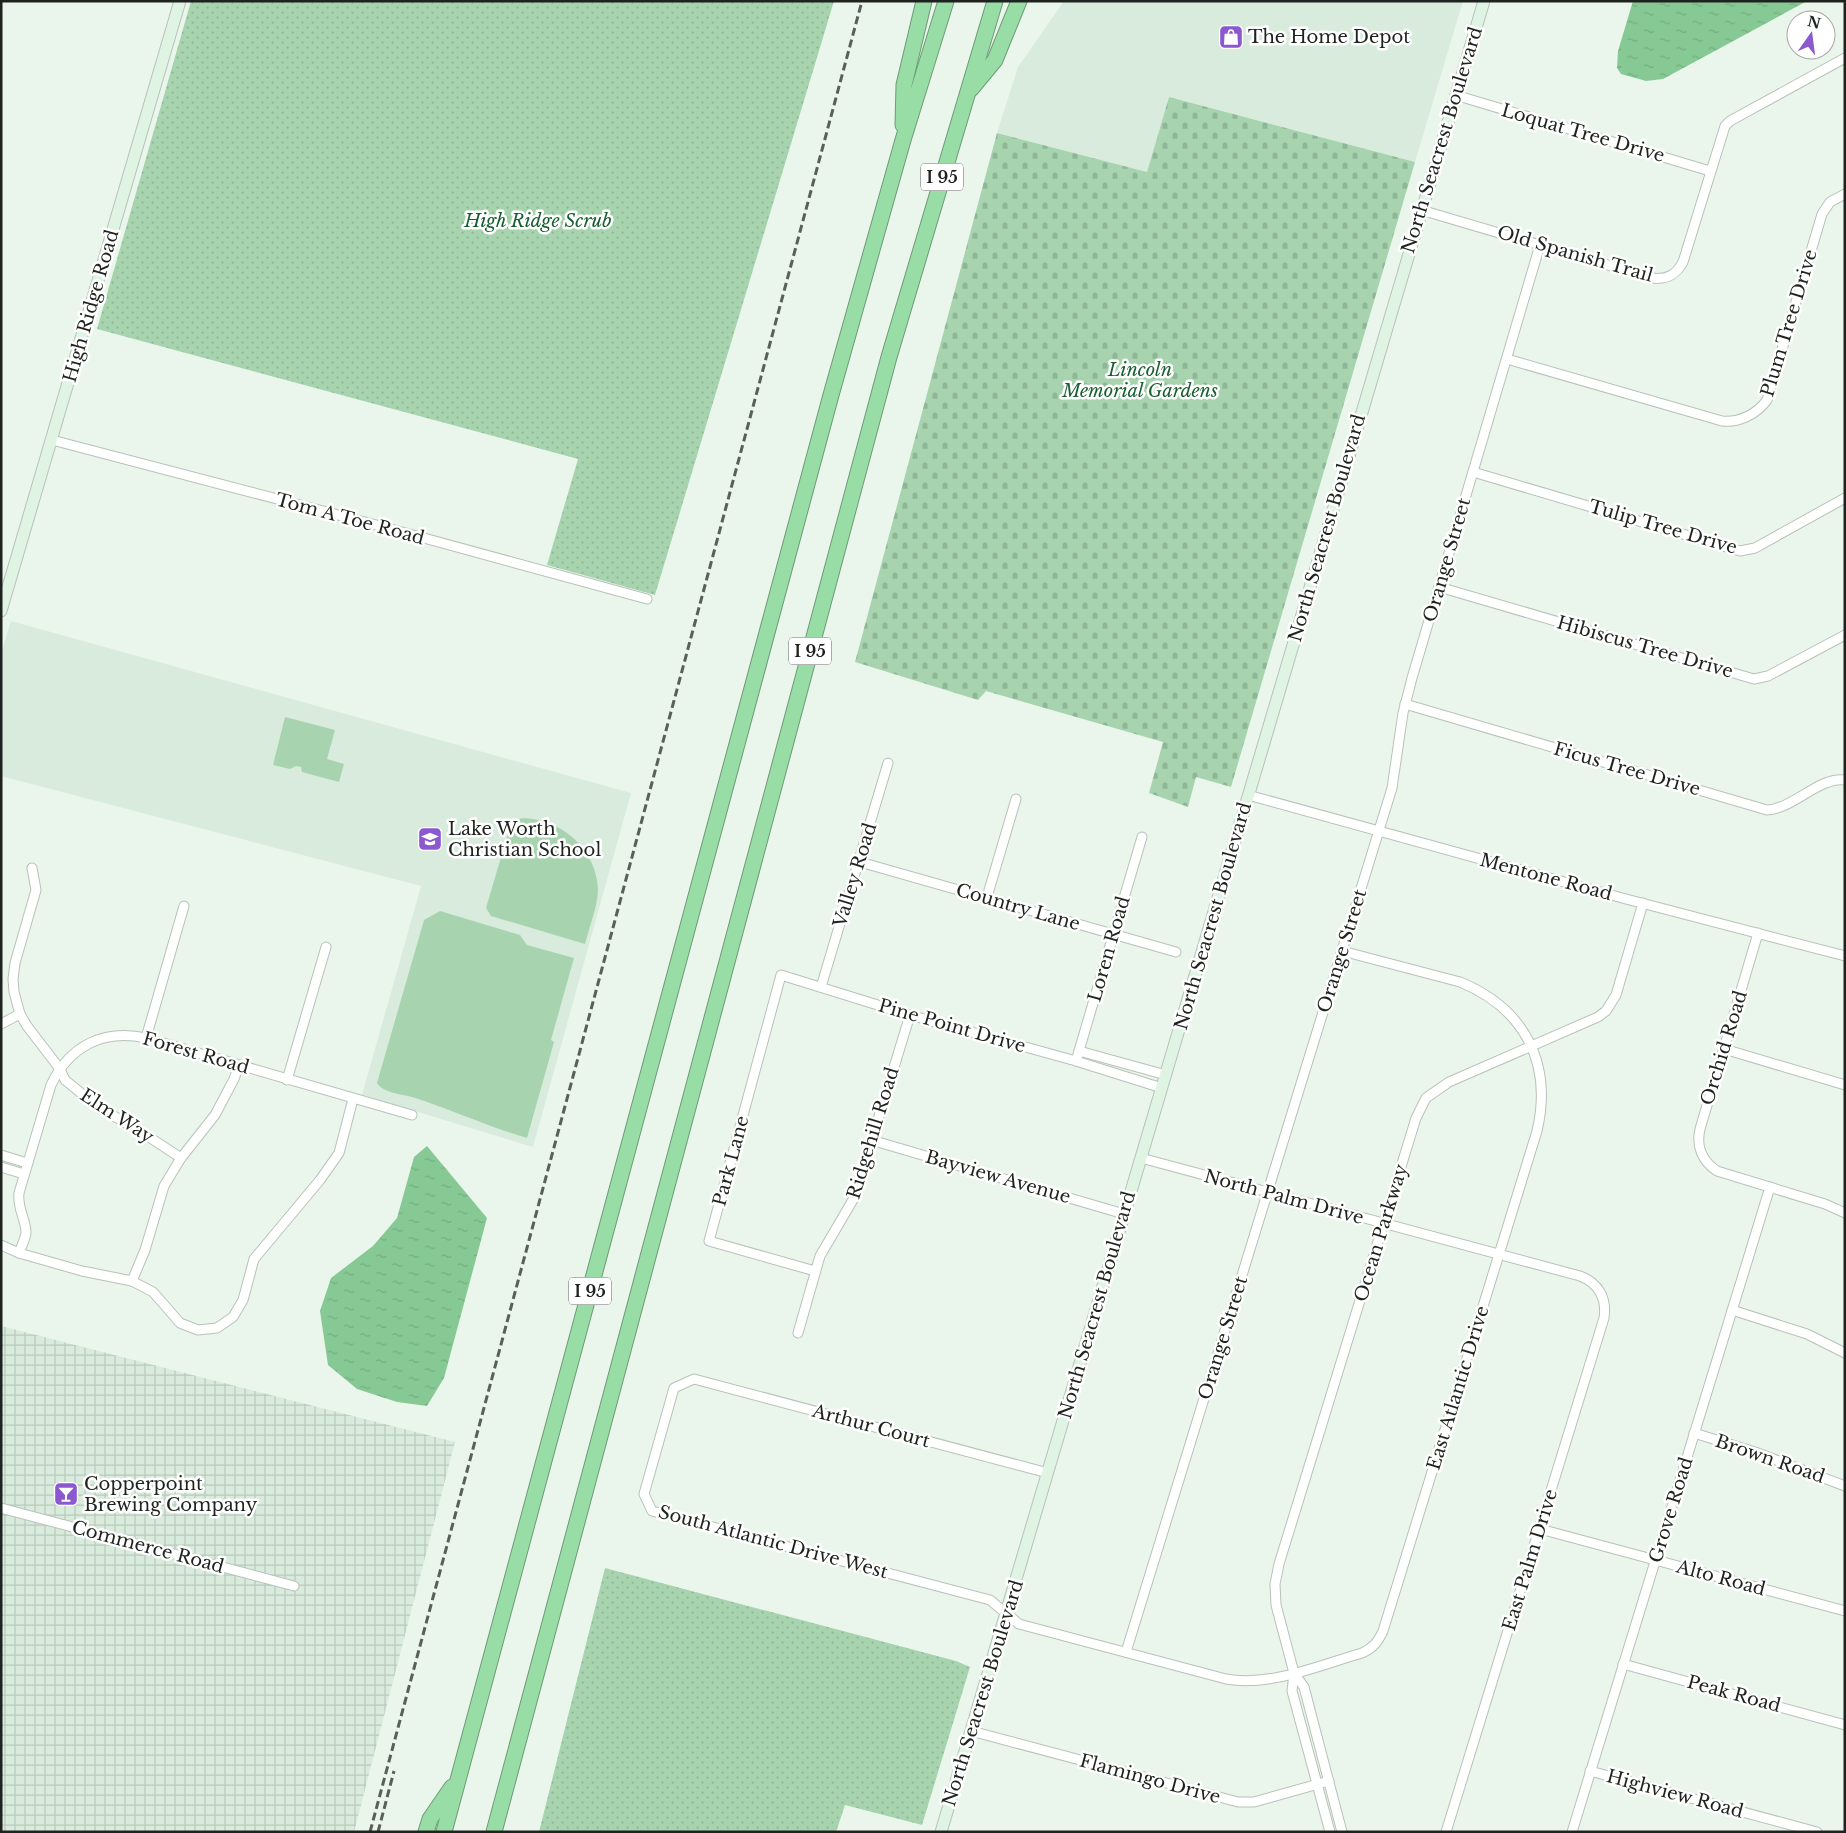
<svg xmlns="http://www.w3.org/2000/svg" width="1846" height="1833" font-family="'Libre Baskerville',serif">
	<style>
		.built { fill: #d9ebdc }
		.industrial { fill: url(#industrial-grid) }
		.grass { fill: url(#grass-dots) }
		.cemetery { fill: url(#cemetery-stones) }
		.park { fill: #a7d4af }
		.water { fill: url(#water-ripples) }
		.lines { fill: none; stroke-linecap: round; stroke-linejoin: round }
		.street-casing { stroke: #b7c2b9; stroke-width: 11 }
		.secondary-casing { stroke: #b7c2b9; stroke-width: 13 }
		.highway-casing { stroke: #6e9b77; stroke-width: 17 }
		.street { stroke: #fff; stroke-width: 9 }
		.secondary { stroke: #e0f4e4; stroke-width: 11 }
		.highway { stroke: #98dca6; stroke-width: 15 }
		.rail { stroke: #595f5a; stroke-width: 3; stroke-dasharray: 8 4; stroke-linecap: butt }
		.labels { text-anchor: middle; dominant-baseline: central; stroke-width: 5; stroke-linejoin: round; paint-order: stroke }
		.shield { fill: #fff; stroke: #626562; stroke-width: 1 }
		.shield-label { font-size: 16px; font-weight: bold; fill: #1f231f }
		.poi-label { font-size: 18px; fill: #1f231f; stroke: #fff; text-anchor: start }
		.street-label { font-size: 18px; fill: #1f231f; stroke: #fff }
		.park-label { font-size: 18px; font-style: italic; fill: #175f2f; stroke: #fff }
	</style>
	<defs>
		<pattern id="industrial-grid" width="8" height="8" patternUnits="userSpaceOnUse" patternTransform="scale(1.25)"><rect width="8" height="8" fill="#d9ebdc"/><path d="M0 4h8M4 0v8" fill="none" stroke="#bac9bc"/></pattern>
		<pattern id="grass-dots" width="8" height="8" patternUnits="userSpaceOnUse" patternTransform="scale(1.25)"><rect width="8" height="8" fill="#a7d4af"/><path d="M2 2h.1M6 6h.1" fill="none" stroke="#8fb696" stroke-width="1.8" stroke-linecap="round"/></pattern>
		<pattern id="cemetery-stones" width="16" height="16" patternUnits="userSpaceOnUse" patternTransform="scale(1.25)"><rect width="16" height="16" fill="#a7d4af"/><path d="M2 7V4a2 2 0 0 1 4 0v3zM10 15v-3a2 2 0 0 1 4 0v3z" fill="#8fb696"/></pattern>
		<pattern id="water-ripples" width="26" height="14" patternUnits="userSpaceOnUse" patternTransform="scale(1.25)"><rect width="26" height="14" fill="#87c995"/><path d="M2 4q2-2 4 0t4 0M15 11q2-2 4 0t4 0" fill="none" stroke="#74ac80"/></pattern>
	</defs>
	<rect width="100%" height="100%" fill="#eaf6ec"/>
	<!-- built -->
	<g class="built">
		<polygon points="1064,1 1463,1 1415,162 1169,97 1147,172 997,133 1018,67"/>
		<polygon points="11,621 631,793 533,1147 362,1095 421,886 1,776 1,654"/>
	</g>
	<!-- industrial -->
	<polygon class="industrial" points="1,1326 455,1442 354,1832 1,1832"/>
	<!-- grass -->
	<g class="grass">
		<polygon points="191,1 834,1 655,595 547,565 578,459 97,329"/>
		<polygon points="605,1568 956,1661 970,1667 922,1825 845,1805 836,1832 539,1832"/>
	</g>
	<!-- cemetery -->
	<polygon class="cemetery" points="1169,97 1415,162 1231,787 1196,777 1188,807 1149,793 1163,742 986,691 978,700 855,662 997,133 1147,172"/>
	<!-- park -->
	<g class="park">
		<polygon points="285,717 335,730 327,759 344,764 339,782 302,772 301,767 296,766 290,769 273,765"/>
		<path d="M524,818C563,820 597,850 598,890C598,905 589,928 585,944L491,916L486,908L512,820Z"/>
		<path d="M440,911L520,935L527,945L574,958L551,1040L554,1042L527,1138C488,1127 451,1109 412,1097C402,1094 383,1093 377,1083L424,920Z"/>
	</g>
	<!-- water -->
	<g class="water">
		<polygon points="1633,1 1807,1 1663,79 1646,81 1621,74 1617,68 1618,51"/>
		<polygon points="427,1146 487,1218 444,1378 427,1406 397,1402 357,1389 328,1365 320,1311 331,1278 373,1246 397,1218 414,1157"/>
	</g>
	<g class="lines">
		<defs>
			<g id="street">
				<polyline points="1455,95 1710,171"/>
				<path d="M1421,210L1652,278C1667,280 1676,275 1683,262L1725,126L1730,121L1845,58"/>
				<path d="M1507,359L1722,421C1739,423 1757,414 1767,400L1822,214L1830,202L1845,194"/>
				<polyline points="52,440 380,526 647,599"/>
				<polyline points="1473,472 1740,551 1755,548 1845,498"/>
				<polyline points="1439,587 1754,679 1768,676 1845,635"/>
				<path d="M1405,704L1767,810C1793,809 1820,776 1845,780"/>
				<polyline points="1248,795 1626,899 1845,956"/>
				<polyline points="860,862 1176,952"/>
				<polyline points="32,868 36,890 15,963 13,979 14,992 20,1014 27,1026 60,1069 65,1080 98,1107 140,1131 181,1158"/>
				<polyline points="987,897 1016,799"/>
				<path d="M1758,933L1700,1129C1696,1146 1702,1161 1717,1171L1825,1204L1845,1213"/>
				<polyline points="821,987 888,763"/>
				<polyline points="1,1024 20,1014"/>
				<polyline points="146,1038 184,906"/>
				<polyline points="1724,1049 1845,1085"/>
				<polyline points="1079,1051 1166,1075"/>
				<polyline points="1076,1061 1142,837"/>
				<polyline points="287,1080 326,947"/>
				<polyline points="871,1140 1124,1214"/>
				<polyline points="1,1155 27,1163"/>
				<path d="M1141,1158L1580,1276C1599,1283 1607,1299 1604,1318L1446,1832"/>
				<polyline points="1,1167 24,1174"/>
				<polyline points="1,1245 19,1253 82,1271 132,1281 153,1292 180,1323 198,1330 217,1328 233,1317 243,1300 254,1259 320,1180 339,1153 353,1099"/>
				<path d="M19,1253C21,1247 25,1240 26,1233C26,1219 17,1209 19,1193L51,1085C70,1045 104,1029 146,1038L412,1115"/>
				<polyline points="815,1271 709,1241 781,975 910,1015 1076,1061 1162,1088"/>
				<polyline points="132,1281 145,1250 164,1186 181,1158 215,1115 234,1079 239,1065"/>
				<polyline points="1732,1310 1807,1334 1845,1353"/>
				<polyline points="798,1333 820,1256 854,1198 910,1015"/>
				<polyline points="1694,1433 1755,1452 1845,1486"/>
				<path d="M1048,1473L694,1379L674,1388L644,1494L652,1511L990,1600L1019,1624L1226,1679C1270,1687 1320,1665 1362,1653C1373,1648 1378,1642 1383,1631L1537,1131C1553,1063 1524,1008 1460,982L1342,951"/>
				<polyline points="1,1508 294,1586"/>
				<polyline points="1540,1529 1845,1611"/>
				<polyline points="1126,1652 1392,788 1403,713 1412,678 1540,245"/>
				<polyline points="1623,1664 1845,1725"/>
				<polyline points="1294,1673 1292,1691 1330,1832"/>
				<polyline points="971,1731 1238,1802 1254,1802 1329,1781"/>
				<polyline points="1590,1771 1817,1832"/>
				<polyline points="1342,1832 1304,1687 1294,1673 1276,1605 1275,1584 1279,1564 1416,1118 1426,1098 1449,1082 1598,1017 1606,1011 1616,995 1643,903"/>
				<polyline points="1572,1832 1770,1187"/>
			</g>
			<g id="secondary">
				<polyline points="1,611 180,1"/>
				<polyline points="941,1832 1484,1"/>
			</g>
			<g id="highway">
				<polyline points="971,89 995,60 1019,1"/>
				<polyline points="903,125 904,85 924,1"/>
				<polyline points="426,1832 430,1819 452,1787"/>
				<polyline points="444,1832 831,395 903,140 946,1"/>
				<polyline points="494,1832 889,357 995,1"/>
			</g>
		</defs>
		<!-- street casing -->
		<use href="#street" class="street-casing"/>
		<!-- secondary casing -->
		<use href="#secondary" class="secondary-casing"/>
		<!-- highway casing -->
		<use href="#highway" class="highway-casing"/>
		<!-- street -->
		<use href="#street" class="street"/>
		<!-- secondary -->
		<use href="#secondary" class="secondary"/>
		<!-- highway -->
		<use href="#highway" class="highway"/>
		<!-- rail -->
		<g class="rail">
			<polyline points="370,1832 862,1"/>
			<polyline points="378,1832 394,1771"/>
		</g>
	</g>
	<!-- icons -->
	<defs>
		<symbol id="shop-square" viewBox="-11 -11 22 22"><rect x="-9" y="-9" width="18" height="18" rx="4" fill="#8b58d0" stroke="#fff"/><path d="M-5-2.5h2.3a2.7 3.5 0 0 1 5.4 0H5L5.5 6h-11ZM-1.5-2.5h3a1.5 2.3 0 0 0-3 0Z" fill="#fff"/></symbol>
		<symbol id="school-square" viewBox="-11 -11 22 22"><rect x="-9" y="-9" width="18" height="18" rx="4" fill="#8b58d0" stroke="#fff"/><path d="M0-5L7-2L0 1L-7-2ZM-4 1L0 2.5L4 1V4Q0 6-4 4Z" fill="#fff"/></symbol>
		<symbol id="bar-square" viewBox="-11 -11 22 22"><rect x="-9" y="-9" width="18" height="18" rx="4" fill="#8b58d0" stroke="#fff"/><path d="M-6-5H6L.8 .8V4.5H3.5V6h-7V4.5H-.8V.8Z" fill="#fff"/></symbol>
	</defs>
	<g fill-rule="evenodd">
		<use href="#shop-square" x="1217" y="23" width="28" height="28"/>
		<use href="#school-square" x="416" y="825" width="28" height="28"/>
		<use href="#bar-square" x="52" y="1480" width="28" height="28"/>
	</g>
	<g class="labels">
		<!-- shield labels -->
		<g class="shield">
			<rect x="921" y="163.5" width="42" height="27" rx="4"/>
			<rect x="789" y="637.5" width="42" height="27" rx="4"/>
			<rect x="569" y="1277.5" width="42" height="27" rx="4"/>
		</g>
		<g class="shield-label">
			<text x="942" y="177">I 95</text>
			<text x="810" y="651">I 95</text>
			<text x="590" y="1291">I 95</text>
		</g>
		<!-- poi labels -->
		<g class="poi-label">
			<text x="1248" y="37">The Home Depot</text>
			<text x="448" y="829">Lake Worth<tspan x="448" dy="21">Christian School</tspan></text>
			<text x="84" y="1484">Copperpoint<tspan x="84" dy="21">Brewing Company</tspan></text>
		</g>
		<!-- street labels -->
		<g class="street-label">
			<text transform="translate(1583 133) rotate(16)">Loquat Tree Drive</text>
			<text transform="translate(1442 140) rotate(-73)">North Seacrest Boulevard</text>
			<text transform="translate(1575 254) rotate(16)">Old Spanish Trail</text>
			<text transform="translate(91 306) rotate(-74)">High Ridge Road</text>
			<text transform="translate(1789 323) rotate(-73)">Plum Tree Drive</text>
			<text transform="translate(350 519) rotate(15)">Tom A Toe Road</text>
			<text transform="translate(1663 527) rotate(16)">Tulip Tree Drive</text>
			<text transform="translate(1327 528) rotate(-74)">North Seacrest Boulevard</text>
			<text transform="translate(1447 560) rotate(-74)">Orange Street</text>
			<text transform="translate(1645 647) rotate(16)">Hibiscus Tree Drive</text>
			<text transform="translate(1627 769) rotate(16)">Ficus Tree Drive</text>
			<text transform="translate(855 875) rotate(-73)">Valley Road</text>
			<text transform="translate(1546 877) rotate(15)">Mentone Road</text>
			<text transform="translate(1018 907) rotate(16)">Country Lane</text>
			<text transform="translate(1213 916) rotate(-74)">North Seacrest Boulevard</text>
			<text transform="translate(1109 949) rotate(-74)">Loren Road</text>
			<text transform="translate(1342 951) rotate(-73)">Orange Street</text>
			<text transform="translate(952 1026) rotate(16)">Pine Point Drive</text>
			<text transform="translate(1724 1048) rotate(-73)">Orchid Road</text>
			<text transform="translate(196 1053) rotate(16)">Forest Road</text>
			<text transform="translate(117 1116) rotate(33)">Elm Way</text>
			<text transform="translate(873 1133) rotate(-73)">Ridgehill Road</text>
			<text transform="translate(731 1161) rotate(-75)">Park Lane</text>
			<text transform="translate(998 1177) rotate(16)">Bayview Avenue</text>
			<text transform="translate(1284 1197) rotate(15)">North Palm Drive</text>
			<text transform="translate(1381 1233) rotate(-73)">Ocean Parkway</text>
			<text transform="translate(1097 1305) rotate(-74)">North Seacrest Boulevard</text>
			<text transform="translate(1223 1338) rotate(-73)">Orange Street</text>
			<text transform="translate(1458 1388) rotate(-73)">East Atlantic Drive</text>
			<text transform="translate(871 1426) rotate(15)">Arthur Court</text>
			<text transform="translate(1770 1459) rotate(19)">Brown Road</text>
			<text transform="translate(1671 1510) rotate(-73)">Grove Road</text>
			<text transform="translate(773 1542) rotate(15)">South Atlantic Drive West</text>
			<text transform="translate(148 1547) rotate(15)">Commerce Road</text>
			<text transform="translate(1530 1560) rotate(-73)">East Palm Drive</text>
			<text transform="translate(1721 1578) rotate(15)">Alto Road</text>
			<text transform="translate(983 1693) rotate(-73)">North Seacrest Boulevard</text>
			<text transform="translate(1734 1694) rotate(15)">Peak Road</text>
			<text transform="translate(1150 1779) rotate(15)">Flamingo Drive</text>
			<text transform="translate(1675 1794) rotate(15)">Highview Road</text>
		</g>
		<!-- park labels -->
		<g class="park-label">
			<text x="538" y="221">High Ridge Scrub</text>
			<text x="1140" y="370">Lincoln<tspan x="1140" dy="21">Memorial Gardens</tspan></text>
		</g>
	</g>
	<!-- border -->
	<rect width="1846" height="1833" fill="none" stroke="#1f231f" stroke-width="5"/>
	<!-- north arrow -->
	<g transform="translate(1811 35) rotate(14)"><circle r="24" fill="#ffffff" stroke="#a5a7a5"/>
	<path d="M0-4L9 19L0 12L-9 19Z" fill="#8b58d0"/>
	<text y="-8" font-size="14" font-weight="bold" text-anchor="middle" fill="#1f231f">N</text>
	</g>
</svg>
